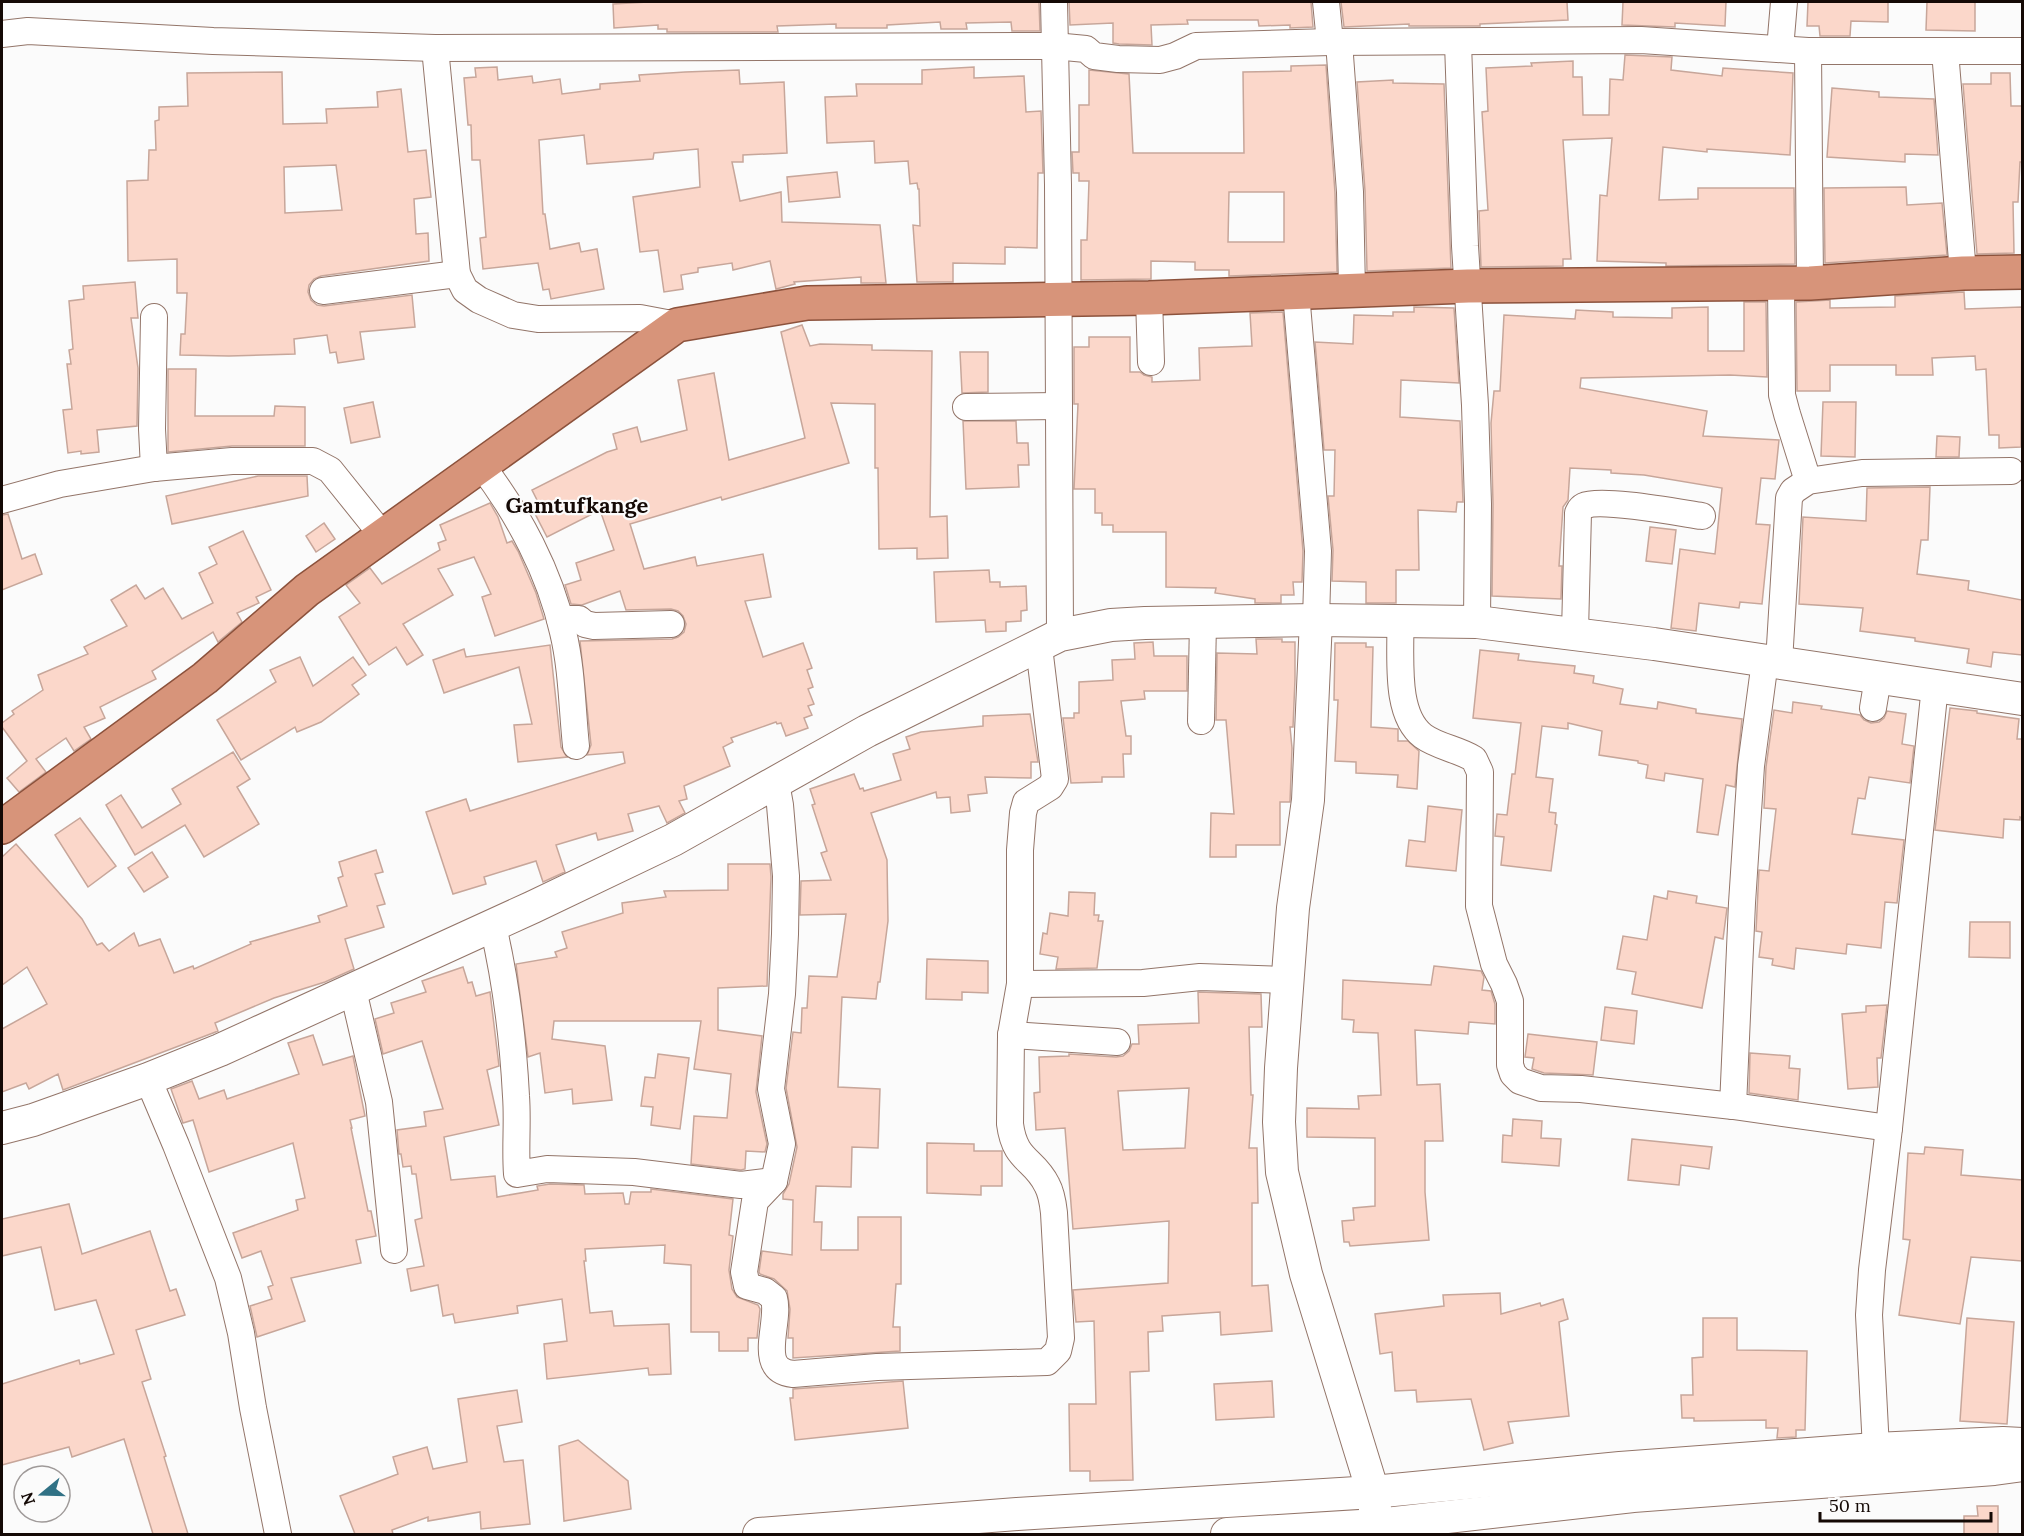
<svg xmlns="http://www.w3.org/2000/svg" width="2024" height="1536" font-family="Lora,serif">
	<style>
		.building { fill: #fbd7ca; stroke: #c7a69a; stroke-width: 1.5; fill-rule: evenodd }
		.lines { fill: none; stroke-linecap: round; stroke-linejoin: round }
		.minor-casing { stroke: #937569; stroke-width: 28 }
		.tertiary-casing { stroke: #937569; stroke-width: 34 }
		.trunk-casing { stroke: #8c523c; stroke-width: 36 }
		.minor { stroke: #fff; stroke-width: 26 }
		.tertiary { stroke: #fff; stroke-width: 32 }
		.trunk { stroke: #d7947a; stroke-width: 33 }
		.labels { text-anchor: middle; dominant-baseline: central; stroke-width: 4.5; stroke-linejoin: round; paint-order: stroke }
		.quarter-label { font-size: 22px; font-weight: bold; fill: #140905; stroke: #fbfbfb }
	</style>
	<rect width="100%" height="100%" fill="#fbfbfb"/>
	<!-- building -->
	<g class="building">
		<polygon points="648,2 1039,2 1040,31 1012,31 1011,22 966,23 967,29 941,29 940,22 887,25 887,28 836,28 836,24 777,26 778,32 667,32 667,29 658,29 658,25 614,28 613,4"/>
		<polygon points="1069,2 1311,2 1313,27 1290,28 1290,25 1259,26 1258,20 1187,20 1188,24 1151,25 1152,45 1119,44 1113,43 1113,23 1070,25"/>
		<polygon points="1341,2 1567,2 1568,20 1480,24 1480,26 1409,26 1409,24 1344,27"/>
		<polygon points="1623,2 1726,2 1725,26 1675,23 1675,27 1622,25"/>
		<polygon points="1808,2 1888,2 1888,22 1851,21 1850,36 1820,36 1819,26 1807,26"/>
		<polygon points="1927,2 1975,2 1975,31 1926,30"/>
		<polygon points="1625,55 1672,57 1671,70 1722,76 1723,68 1793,73 1790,155 1707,149 1707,152 1663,147 1659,200 1698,199 1698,188 1794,188 1795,264 1666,266 1666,263 1597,261 1600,195 1607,196 1612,138 1563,140 1571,259 1563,259 1563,266 1481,267 1479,211 1488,210 1482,112 1488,111 1486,68 1532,66 1531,63 1573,61 1573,77 1582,77 1583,115 1609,115 1610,79 1623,80"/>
		<path d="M1326,65L1335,193L1337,272L1229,276V270H1195V262L1151,261V279L1081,280V240H1087L1089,181H1079V173H1073L1072,152H1079V105H1089V70L1129,74L1133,153H1244L1243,72L1291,71V66ZM1229,192H1284V242H1228Z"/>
		<polygon points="497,67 498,80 532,76 533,83 560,79 562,94 600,89 600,84 640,81 639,75 685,72 739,70 740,84 784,82 787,153 743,155 743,162 732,162 740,201 781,192 782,222 880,225 886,283 861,283 861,277 794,282 795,284 776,289 770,261 733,270 732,263 698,268 698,272 681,275 683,289 664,292 658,250 640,252 633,197 700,187 698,149 654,153 653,159 587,164 584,135 539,140 543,214 545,214 550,249 579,243 581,252 597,249 604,289 551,299 549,289 543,290 538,263 483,269 480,238 486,237 480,160 472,160 471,125 468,125 464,78 476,77 475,68"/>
		<polygon points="974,67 974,78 1024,76 1026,112 1041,111 1043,173 1038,173 1037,248 1005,247 1005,264 953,263 953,282 917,282 913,225 920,226 919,189 918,189 917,183 910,184 908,161 875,163 874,141 827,143 825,97 857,96 856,84 922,84 922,70"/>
		<path d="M282,72L283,124L327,123L326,109L378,107L377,92L401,89L408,152L426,150L431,197L414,199L416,234L428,233L429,261L321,276L314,279L309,285L308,292L311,300L317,305L324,306L412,295L415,327L360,332L364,359L338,363L336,352L330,353L327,335L294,339L295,354L229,356L180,355L181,334H185L187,293H177V259L128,261L127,181L148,180L149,150H156L155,121L159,120V107L188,106L187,73ZM336,165L342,210L285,213L284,167Z"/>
		<polygon points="1991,73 2010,73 2011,106 2022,106 2022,162 2020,162 2018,202 2013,202 2014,253 1977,254 1963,84 1991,84"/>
		<polygon points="1393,80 1393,83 1444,84 1451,268 1367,271 1365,191 1357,82"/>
		<polygon points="1832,88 1879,92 1879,97 1934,99 1938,155 1905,154 1905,162 1827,157"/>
		<polygon points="837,172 840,197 789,202 787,177"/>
		<polygon points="1906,187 1907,205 1942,203 1947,255 1825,263 1824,188"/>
		<polygon points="135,282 138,318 131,318 138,368 137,426 97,430 99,452 81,454 81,451 68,453 63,410 72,409 67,364 71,364 69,350 73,349 69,301 84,299 83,286"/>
		<polygon points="1964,292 1965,309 2022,307 2021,447 1999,448 1999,435 1989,435 1986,369 1976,370 1975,356 1932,358 1933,375 1896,375 1896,365 1830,365 1830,391 1797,391 1796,302 1830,300 1830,308 1895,307 1895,296"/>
		<polygon points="1744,302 1766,302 1767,377 1730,375 1581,378 1580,388 1707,411 1703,436 1779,440 1775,479 1761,478 1756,524 1770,525 1762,604 1740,602 1739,608 1699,603 1696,631 1671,628 1680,549 1715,554 1722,488 1644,475 1611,473 1611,470 1570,468 1568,500 1563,507 1559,566 1562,566 1561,599 1492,596 1493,504 1491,423 1494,391 1500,391 1504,315 1575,319 1576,310 1613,312 1613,317 1672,318 1672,308 1708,307 1708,351 1744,351"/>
		<polygon points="1414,307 1454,308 1459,383 1401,380 1400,417 1460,421 1463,502 1457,502 1456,512 1418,510 1419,570 1396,570 1396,603 1366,603 1366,582 1332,581 1333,550 1328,496 1334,496 1335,450 1324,450 1315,342 1353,344 1354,315 1393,316 1393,312 1414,312"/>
		<polygon points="1283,312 1303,551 1302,582 1293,582 1294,595 1281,595 1281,603 1255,603 1255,599 1215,593 1216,588 1166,587 1166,532 1113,532 1113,525 1102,525 1102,513 1095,513 1095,489 1074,489 1078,404 1074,404 1074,347 1089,347 1089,337 1130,337 1130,372 1140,372 1144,375 1152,377 1152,382 1200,380 1199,348 1252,346 1250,313"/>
		<polygon points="802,325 810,346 820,344 872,345 872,350 932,351 930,517 947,516 948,558 917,559 917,548 879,549 878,468 875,468 875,404 831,403 849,463 722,500 721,497 630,524 644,569 695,557 697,566 763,554 771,597 745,601 763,657 803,643 812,668 807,670 813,687 808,689 814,704 808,706 812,715 804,718 808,728 786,736 781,723 777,724 776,722 731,738 733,742 723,747 730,766 684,786 687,799 679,801 685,813 667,823 659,806 628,814 633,831 598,840 596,833 556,845 565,872 543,882 536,861 484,877 486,884 453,894 426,812 466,799 470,811 625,763 623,752 587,755 591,745 580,641 672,639 678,637 684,632 686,624 683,616 678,611 671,609 626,610 620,591 582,605 571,604 565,585 581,580 576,563 614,550 600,510 547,537 531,506 538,502 532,490 607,452 617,449 613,434 637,427 641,442 687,430 678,380 714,373 729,460 805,438 781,332"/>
		<polygon points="960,352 988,352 988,392 962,393"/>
		<polygon points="168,369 196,369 195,416 274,416 275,406 305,407 305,446 232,446 168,452"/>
		<polygon points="373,402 380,437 351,443 344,408"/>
		<polygon points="1823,402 1856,402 1855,457 1821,456"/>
		<polygon points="963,421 1016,421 1017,443 1028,443 1029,465 1018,465 1019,487 966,489"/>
		<polygon points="1937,436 1960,437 1959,457 1936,457"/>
		<polygon points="258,476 307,476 308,496 172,524 166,496"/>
		<polygon points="1930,487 1928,540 1921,540 1917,574 1969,581 1968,590 2022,600 2022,655 1993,652 1991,667 1967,663 1969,649 1915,641 1915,638 1860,631 1863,608 1799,604 1803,517 1866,521 1867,488"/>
		<polygon points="490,503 498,517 507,543 512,541 518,551 536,593 544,619 495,636 482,597 491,594 474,557 438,569 453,595 403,624 423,655 407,665 396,647 369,665 339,617 360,603 346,585 370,568 382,584 440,550 438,543 446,540 440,525"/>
		<polygon points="8,514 22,559 35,554 42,574 2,590 2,515"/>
		<polygon points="324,523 335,539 316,552 306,536"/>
		<polygon points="1650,527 1676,530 1672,564 1646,561"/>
		<polygon points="243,531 271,590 256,597 259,603 237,613 242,622 218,642 213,632 152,671 156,679 100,707 105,718 84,727 91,739 74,751 66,738 36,759 46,772 19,792 7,778 27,761 2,727 2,723 14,714 12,711 43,690 38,675 88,654 84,647 127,626 111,600 136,585 145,599 163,588 182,619 213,603 199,573 217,564 209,547"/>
		<polygon points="989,570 990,582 1000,582 1000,587 1026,586 1027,610 1021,611 1021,621 1006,622 1006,631 986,632 985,620 936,622 934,572"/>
		<polygon points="1256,639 1282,639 1282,642 1295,642 1295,679 1293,727 1290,727 1292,748 1290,802 1280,802 1280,845 1236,845 1236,857 1210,857 1211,813 1234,814 1226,720 1216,720 1217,653 1257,654"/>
		<polygon points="1153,642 1154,656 1187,656 1187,691 1144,691 1145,699 1121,701 1126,736 1131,736 1131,754 1123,754 1124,777 1102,777 1102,782 1071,783 1063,718 1074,718 1074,713 1079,713 1079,682 1113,680 1112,660 1135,659 1134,643"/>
		<polygon points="1335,643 1366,643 1366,647 1373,647 1371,727 1398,729 1398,741 1408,741 1419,751 1417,789 1397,787 1398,775 1356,773 1356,762 1335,761 1338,700 1334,700"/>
		<polygon points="550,645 561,747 567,757 518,762 514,725 532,724 519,667 444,693 433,660 464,649 466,657"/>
		<polygon points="1480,650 1519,654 1518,660 1575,666 1574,673 1594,676 1593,683 1623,689 1620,704 1657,709 1658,702 1696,709 1696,713 1742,719 1735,787 1726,785 1718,835 1697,832 1703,779 1665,773 1664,781 1646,778 1648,765 1638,763 1638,761 1599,755 1602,731 1568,723 1568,729 1542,726 1536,777 1553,779 1549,812 1556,813 1555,824 1557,825 1551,871 1501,865 1504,837 1495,836 1497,814 1507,815 1512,774 1515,774 1521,723 1473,718"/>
		<polygon points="300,657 313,686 353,657 366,675 352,685 359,694 321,722 297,732 295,727 241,760 217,720 276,682 270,670"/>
		<polygon points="1793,702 1822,706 1821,709 1860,715 1864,720 1871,723 1879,722 1884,718 1887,711 1906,714 1902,744 1914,746 1910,783 1869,777 1865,799 1858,798 1852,834 1904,840 1897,903 1885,902 1881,948 1847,944 1846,954 1796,948 1794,969 1772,965 1773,959 1759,957 1762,932 1756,931 1759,870 1769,871 1776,809 1764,808 1766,767 1774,710 1792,713"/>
		<polygon points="1950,708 1977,711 1977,713 2019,719 2017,739 2022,739 2022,818 2020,817 2020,820 2004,819 2003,838 1935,830"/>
		<polygon points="1030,714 1038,762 1031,762 1031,778 985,777 987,793 968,795 970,811 951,813 950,797 937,798 936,792 871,813 887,860 888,921 880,982 878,982 876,999 842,997 838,1087 880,1089 878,1148 852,1147 851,1187 816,1186 814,1222 822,1222 821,1250 858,1250 858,1217 901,1217 901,1284 896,1284 893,1327 900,1327 900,1351 793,1358 793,1338 788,1338 790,1309 787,1291 774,1279 760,1274 759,1272 762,1251 792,1255 793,1200 783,1199 783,1194 789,1184 797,1147 786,1088 793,1032 801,1033 802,1008 807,1008 809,976 837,977 846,914 800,915 801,881 831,880 821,853 827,851 812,805 815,804 810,789 854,774 860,789 863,788 864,791 901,780 893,754 910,749 906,737 921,732 983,726 983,716"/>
		<polygon points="233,752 250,779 237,787 259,824 204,857 185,825 135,855 106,805 121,795 142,828 181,804 172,789"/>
		<polygon points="1428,806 1462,810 1456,871 1406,866 1409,840 1425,842"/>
		<polygon points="80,818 116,866 88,887 55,835"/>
		<polygon points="16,844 82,919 97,945 102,943 109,951 134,933 139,946 160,939 174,973 193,966 194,969 251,944 250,942 320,922 318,916 347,906 338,878 343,876 339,862 376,850 383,872 375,874 385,904 377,906 384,927 345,939 354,969 325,982 274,998 215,1023 218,1031 213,1033 63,1090 58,1074 29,1089 26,1083 2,1092 2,1029 47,1004 27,967 2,985 2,857"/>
		<polygon points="152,852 168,877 144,892 128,868"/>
		<polygon points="728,864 770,864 771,877 767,986 718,988 718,1030 762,1036 756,1092 767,1144 765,1152 746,1151 745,1169 741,1170 691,1164 694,1116 727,1118 731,1074 694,1069 701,1021 554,1021 552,1039 605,1046 612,1100 573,1104 572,1089 545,1093 540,1053 528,1057 516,964 557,957 555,952 567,948 562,932 623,913 622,903 666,897 664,891 728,890"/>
		<polygon points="1668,891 1697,896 1696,903 1727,908 1723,939 1715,937 1702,1008 1632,994 1636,972 1617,969 1623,936 1647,940 1654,896 1667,899"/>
		<polygon points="1069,892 1095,893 1094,915 1099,915 1098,921 1103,921 1097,968 1056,969 1058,957 1040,954 1043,933 1047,934 1050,913 1068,916"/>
		<polygon points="1970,922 2010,922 2010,958 1969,957"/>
		<polygon points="927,959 988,961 988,993 962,992 962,1000 926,999"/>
		<polygon points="1434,966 1481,971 1484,977 1482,990 1491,991 1495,1004 1495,1024 1469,1022 1468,1034 1415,1030 1417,1085 1440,1084 1443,1141 1425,1141 1425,1192 1429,1240 1350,1246 1349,1242 1344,1242 1342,1221 1354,1220 1353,1208 1375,1206 1375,1138 1307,1137 1307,1108 1359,1109 1358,1096 1381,1095 1378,1033 1353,1032 1354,1020 1342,1019 1343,980 1431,985"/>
		<polygon points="463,967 468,983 472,982 476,996 490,992 499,1066 487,1070 499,1125 444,1137 451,1180 495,1176 497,1197 538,1190 537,1186 550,1184 584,1185 585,1194 623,1193 625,1204 629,1204 631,1192 651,1192 651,1189 733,1199 729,1235 733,1236 729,1270 732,1289 737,1297 758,1305 760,1309 757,1338 748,1338 748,1351 719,1351 719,1332 691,1332 691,1265 664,1263 665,1245 585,1249 586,1261 584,1261 590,1313 612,1311 614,1326 669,1324 671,1374 649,1375 648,1368 547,1379 544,1344 567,1341 562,1299 517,1306 518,1313 455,1323 453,1314 443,1316 438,1285 411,1291 407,1269 424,1266 415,1220 422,1218 416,1174 412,1174 411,1166 403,1167 401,1154 399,1154 397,1130 426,1126 424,1112 443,1109 422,1041 383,1054 375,1019 394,1013 391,1003 426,992 422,981"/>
		<path d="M1198,992L1261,994L1262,1027H1249L1251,1095H1253L1249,1148H1257L1258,1203H1252V1286L1268,1285L1272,1331L1221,1335L1220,1312L1162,1316L1163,1331L1148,1332L1149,1371L1130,1372L1133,1480L1090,1481V1471H1070L1069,1404H1096L1094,1321L1076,1322L1073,1290L1168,1283L1169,1221L1073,1229L1065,1128L1036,1130L1034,1093L1040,1092L1039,1057L1069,1056V1054L1116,1057L1123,1056L1129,1051L1132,1044H1139L1138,1025L1199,1023ZM1189,1088L1185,1148L1123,1150L1118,1091Z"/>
		<polygon points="1887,1005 1881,1058 1877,1058 1878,1087 1848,1089 1842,1014 1866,1012 1866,1006"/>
		<polygon points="1605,1007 1637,1011 1634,1044 1601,1040"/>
		<polygon points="1528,1034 1597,1042 1593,1075 1544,1073 1532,1069 1534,1058 1525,1057"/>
		<polygon points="313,1035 323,1065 353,1056 365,1116 350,1120 352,1128 351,1128 368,1211 371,1211 376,1236 356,1240 361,1263 291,1278 305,1321 257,1337 250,1306 272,1299 268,1287 273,1285 261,1251 242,1258 233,1233 298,1210 296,1200 305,1198 293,1143 209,1172 193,1120 183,1123 171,1089 192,1081 199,1099 224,1090 227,1099 299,1074 288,1043"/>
		<polygon points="1750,1053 1790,1056 1789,1068 1800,1069 1798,1100 1749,1093"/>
		<polygon points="658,1054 689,1058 680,1129 651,1125 653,1107 641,1106 645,1077 655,1078"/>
		<polygon points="1513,1119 1542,1121 1541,1138 1561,1139 1559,1166 1502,1162 1503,1135 1512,1136"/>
		<polygon points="1632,1139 1712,1147 1709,1169 1681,1165 1679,1185 1628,1180"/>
		<polygon points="927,1143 974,1144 974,1151 1002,1151 1002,1186 981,1186 981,1195 927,1193"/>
		<polygon points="1925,1147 1963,1150 1961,1175 2022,1180 2022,1261 1971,1257 1960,1324 1899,1315 1910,1240 1903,1239 1908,1153 1924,1154"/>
		<polygon points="69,1204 82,1254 150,1231 170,1291 176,1289 185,1315 136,1330 151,1379 142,1382 166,1456 164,1457 188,1534 153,1534 124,1439 72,1457 69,1447 2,1465 2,1384 79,1360 80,1364 114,1354 96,1300 55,1310 41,1247 2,1256 2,1219"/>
		<polygon points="1500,1293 1501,1314 1540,1303 1541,1306 1563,1299 1568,1319 1559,1322 1569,1416 1508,1422 1513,1443 1484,1450 1471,1399 1417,1402 1416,1390 1395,1391 1392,1352 1380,1354 1375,1314 1444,1306 1443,1295"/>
		<polygon points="1703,1318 1737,1318 1737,1350 1807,1351 1805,1430 1796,1430 1796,1437 1777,1438 1778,1428 1766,1428 1766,1420 1694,1421 1694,1418 1682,1418 1681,1395 1693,1395 1692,1358 1703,1357"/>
		<polygon points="1967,1318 2014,1322 2007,1424 1960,1421"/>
		<polygon points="903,1381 908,1428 795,1440 790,1398 793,1398 793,1389"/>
		<polygon points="1272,1381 1274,1417 1216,1420 1214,1384"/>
		<polygon points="517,1390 522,1422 497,1426 504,1462 523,1460 530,1524 481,1529 480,1512 428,1521 428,1517 392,1530 393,1534 355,1534 340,1496 398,1474 393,1457 427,1447 433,1469 467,1462 458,1399"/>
		<polygon points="578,1440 628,1481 631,1509 564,1521 559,1446"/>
		<polygon points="1977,1506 1998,1506 1998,1534 1964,1534 1964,1516 1978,1516"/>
	</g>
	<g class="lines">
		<defs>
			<g id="minor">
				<polyline points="1054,2 1058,185 1060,635"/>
				<polyline points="1326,2 1330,42"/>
				<polyline points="2,34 28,31 213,41 435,48 1054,46 1086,49 1094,56 1118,59 1160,60 1175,56 1196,46 1330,42 1641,40 1808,51 2022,51"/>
				<polyline points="1339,42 1350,192 1352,290"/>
				<polyline points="1458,43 1465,246 1475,405 1478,504 1477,622"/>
				<polyline points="435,48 457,274 465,290 479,300 513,315 538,319 640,318 677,325"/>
				<polyline points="1780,49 1784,2"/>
				<polyline points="1808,51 1810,283"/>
				<polyline points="1945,51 1963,273"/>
				<polyline points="1781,283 1782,395 1787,414 1808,481"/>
				<polyline points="323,291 457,274"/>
				<polyline points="1296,293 1318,551 1316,620"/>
				<polyline points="1149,298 1151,362"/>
				<polyline points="154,317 152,429 154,468"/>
				<polyline points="966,407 1059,406"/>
				<path d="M481,465C518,513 550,573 563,632C572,669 572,708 576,746"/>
				<polyline points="2,500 60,484 154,468 232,461 313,461 330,470 383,536"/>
				<polyline points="560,619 579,619 585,624 594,626 671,624"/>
				<path d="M1400,620C1402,653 1393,713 1423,736C1438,747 1458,749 1474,759L1480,772L1479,906L1494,964L1504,984L1510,1001V1065L1513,1074L1520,1081L1541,1088L1581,1089L1733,1106L1889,1128"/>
				<path d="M1575,632L1578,513C1580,509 1580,508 1584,506C1600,498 1681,513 1702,516"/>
				<polyline points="1779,662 1789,498 1793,491 1808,481 1862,473 2011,471"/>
				<polyline points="1873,708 1878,678"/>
				<polyline points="1201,721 1203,622"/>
				<path d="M493,926C506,982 513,1038 516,1096C518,1122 515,1148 517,1174L547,1169L634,1172L741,1185L774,1181L755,1201L744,1272L747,1286L765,1291L774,1298C781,1323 755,1370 793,1374L877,1367L1047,1362L1058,1351L1061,1338L1054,1213C1053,1204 1052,1194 1047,1185C1034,1158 1015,1162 1010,1124L1011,1035L1020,984V850L1023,813L1026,802L1050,787L1055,779L1039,647"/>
				<polyline points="1020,984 1143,983 1200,977 1287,980"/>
				<polyline points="353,990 379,1102 394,1250"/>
				<polyline points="1011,1035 1117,1042"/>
				<polyline points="148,1079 176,1145 228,1278 241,1333 253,1408 278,1534"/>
				<polyline points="1733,1106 1742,903 1751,766 1765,661"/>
				<polyline points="774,1181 782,1144 771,1089 782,994 785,934 786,876 780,805 776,783"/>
				<polyline points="1877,1468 1869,1315 1872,1270 1889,1128 1935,686"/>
			</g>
			<g id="tertiary">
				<polyline points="1316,620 1308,800 1293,908 1281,1068 1279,1122 1282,1172 1306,1274 1373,1492 1378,1534"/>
				<polyline points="2,1128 33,1120 148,1079 220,1050 533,907 673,840 867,731 1060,635 1111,625 1145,623 1316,620 1477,622 1654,644 2022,699"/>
				<polyline points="759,1534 1017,1514 1373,1492 1620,1468 1875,1449 2003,1443 2022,1444"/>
				<polyline points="1227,1534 1377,1525 1633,1496 1994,1469 2022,1465"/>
			</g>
			<polyline id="trunk" points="2,827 205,678 307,590 677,325 807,303 1149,298 1468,286 1810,283 1963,273 2022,272"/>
		</defs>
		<!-- minor casing -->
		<use href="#minor" class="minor-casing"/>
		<!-- tertiary casing -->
		<use href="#tertiary" class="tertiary-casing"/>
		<!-- trunk casing -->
		<use href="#trunk" class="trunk-casing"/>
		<!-- minor -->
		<use href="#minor" class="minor"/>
		<!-- tertiary -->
		<use href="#tertiary" class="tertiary"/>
		<!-- trunk -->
		<use href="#trunk" class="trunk"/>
	</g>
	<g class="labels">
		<!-- quarter labels -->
		<g class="quarter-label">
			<text x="577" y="505">Gamtufkange</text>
		</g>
	</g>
	<!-- border -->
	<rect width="2024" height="1536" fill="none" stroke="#140905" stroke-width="6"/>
	<!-- north arrow -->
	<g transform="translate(42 1494) rotate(251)"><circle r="28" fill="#fbfbfb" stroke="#9f9a99" stroke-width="1.5"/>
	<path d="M0-4.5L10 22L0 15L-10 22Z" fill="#307185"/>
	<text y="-9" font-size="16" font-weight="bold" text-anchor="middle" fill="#140905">N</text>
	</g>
	<!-- scale -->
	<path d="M1820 1512v9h171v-9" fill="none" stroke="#140905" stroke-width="3"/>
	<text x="1829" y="1512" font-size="18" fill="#140905" stroke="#fbfbfb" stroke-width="4.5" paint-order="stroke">50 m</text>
</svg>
